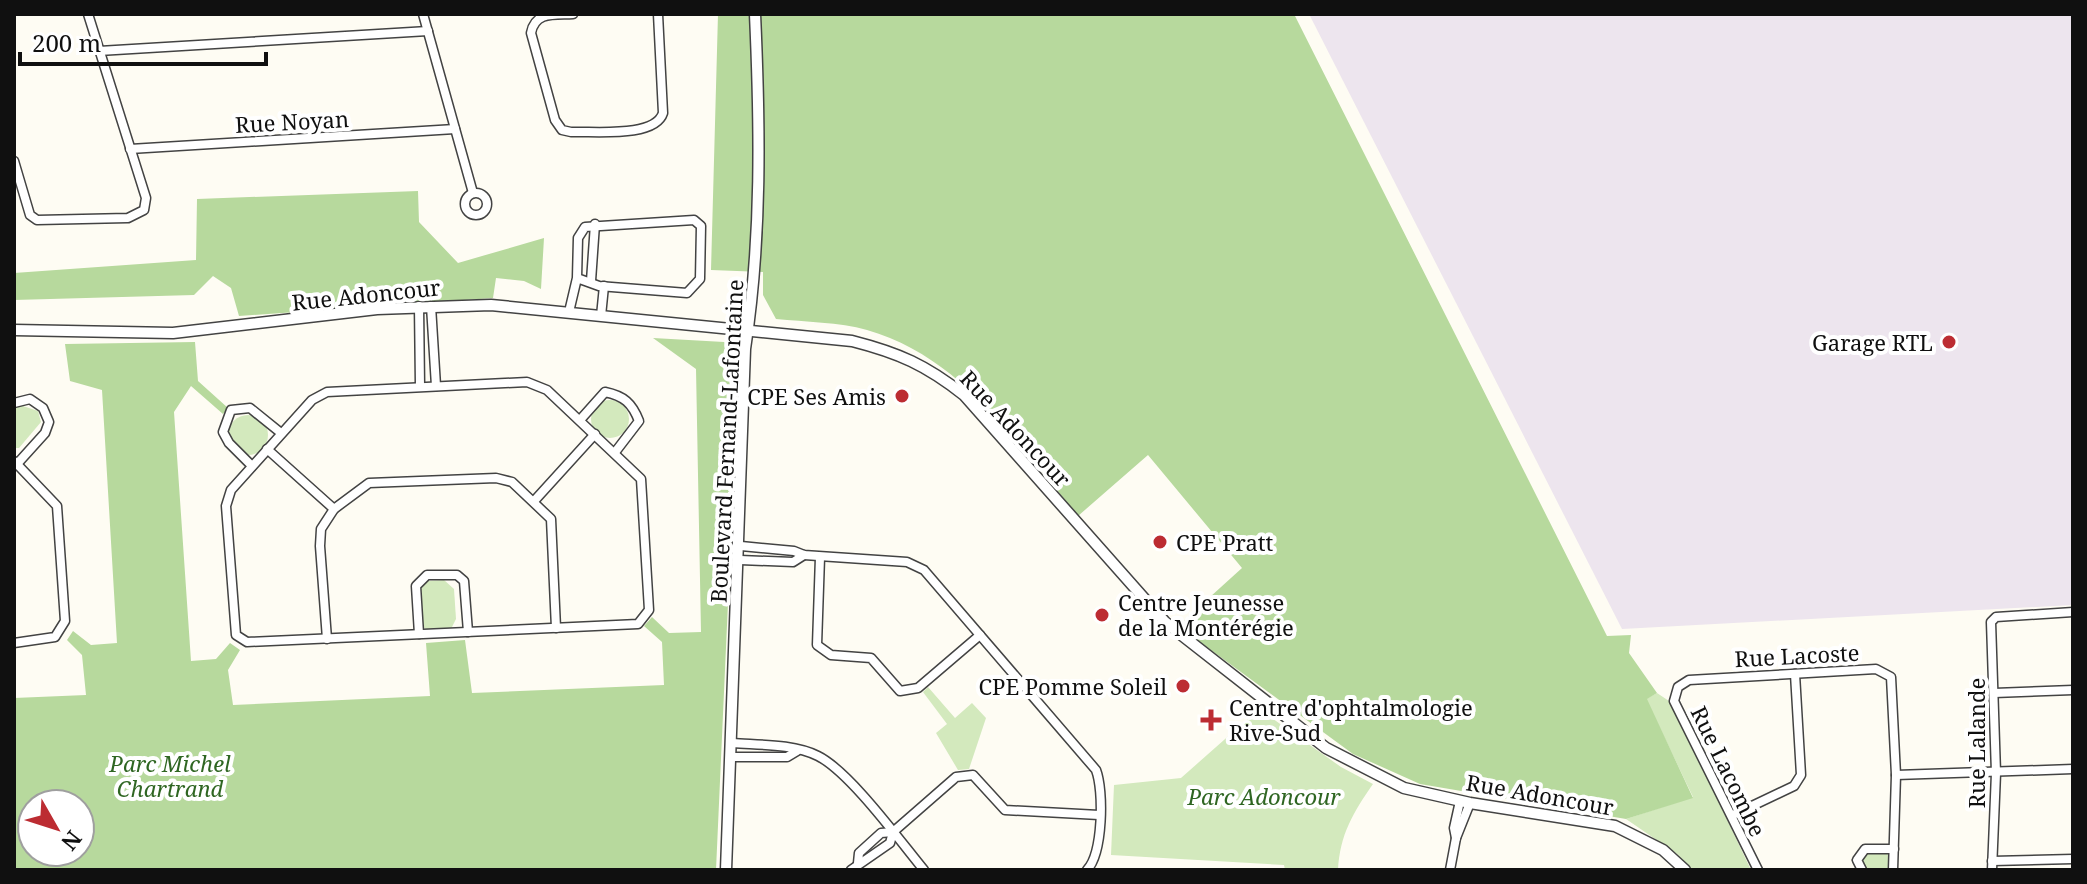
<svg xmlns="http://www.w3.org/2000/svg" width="2087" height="884" font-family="'Noto Serif',serif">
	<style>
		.industrial { fill: #ede5ee }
		.green { fill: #d3e9bd }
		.forest { fill: #b7d99d; fill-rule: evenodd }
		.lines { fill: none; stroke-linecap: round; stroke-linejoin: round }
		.minor-casing { stroke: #434343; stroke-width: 11 }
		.tertiary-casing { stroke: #434343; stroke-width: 13 }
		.minor { stroke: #fff; stroke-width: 8 }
		.tertiary { stroke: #fff; stroke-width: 10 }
		.poi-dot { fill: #bc2c32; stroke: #fff; stroke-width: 3 }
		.labels { text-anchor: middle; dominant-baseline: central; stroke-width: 8; stroke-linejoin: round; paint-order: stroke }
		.street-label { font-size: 22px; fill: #101010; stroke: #fff }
		.poi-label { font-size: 22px; fill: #101010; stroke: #fff; text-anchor: end }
		.park-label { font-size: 22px; font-style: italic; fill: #2f6622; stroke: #fff }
	</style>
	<rect width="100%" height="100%" fill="#fefcf3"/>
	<!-- industrial -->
	<polygon class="industrial" points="1309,14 2073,14 2073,605 1622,629"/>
	<!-- green -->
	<g class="green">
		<circle cx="610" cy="419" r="19"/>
		<polygon points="20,405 38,411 41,422 19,448 14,448 14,409"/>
		<circle cx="248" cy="435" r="20"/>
		<polygon points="444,580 454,589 456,619 451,629 430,632 422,626 420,590 428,581"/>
		<polygon points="928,687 955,718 972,703 986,718 969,769 958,770 936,733 947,724 923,692"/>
		<polygon points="1657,693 1672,703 1751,870 1691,870 1677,854 1626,819 1693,797 1646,699"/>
		<path d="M1259,709L1341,767L1373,784C1353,813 1340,834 1338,870H1285L1284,865L1111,855L1114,785L1181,778Z"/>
		<polygon points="1865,849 1894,849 1893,870 1862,870 1857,860"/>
	</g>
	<!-- forest -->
	<g class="forest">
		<path d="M718,14H1294L1607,636L1631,635L1629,653L1657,693L1647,699L1693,798L1626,819L1420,784L1353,754L1178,626L1242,568L1148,455L1078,516C1019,445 962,357 867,330C839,322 805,322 776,319L763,295V272L711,270Z"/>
		<polygon points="418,191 419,222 458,263 544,238 541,289 524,281 496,278 493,298 239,316 231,288 213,276 194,295 14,300 14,273 196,260 197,199"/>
		<path d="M653,338L724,342L734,348L739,358L716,870H14V698L86,695L82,655L67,640L73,631L91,645L117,643L102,390L70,381L65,344L195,342L198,381L228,408L223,414L191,386L174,412L191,661L216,659L230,643L240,650L228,670L233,705L430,696L426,643L465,640L472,693L664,685L662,642L644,626L652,617L669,633L701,632L696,369ZM32,804H80V852H32Z"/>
	</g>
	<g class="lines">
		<defs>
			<g id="minor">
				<polyline points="423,14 473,193"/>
				<path d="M573,14C555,15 535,11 531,33L555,120L562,130L571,132C595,131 655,138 663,113L658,14"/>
				<polyline points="99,51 428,31"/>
				<polyline points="130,149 455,129"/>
				<polyline points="14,161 30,215 37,220 128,218 144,210 146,198 88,14"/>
				<circle cx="476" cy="204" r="11"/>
				<polyline points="591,281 595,224"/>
				<polyline points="419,306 420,386"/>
				<polyline points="431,306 436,386"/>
				<polyline points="569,312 577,278 578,238 585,227 694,220 701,226 700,279 687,293 599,286 577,278"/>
				<polyline points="601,316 604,286"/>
				<polygon points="527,382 547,390 641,479 649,610 638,624 247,642 236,635 226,506 231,490 312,400 327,392"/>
				<polyline points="14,403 30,399 43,408 49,422 45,433 17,464"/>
				<path d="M580,420L605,392C624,396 632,403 639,421L616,451"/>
				<polyline points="267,449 334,509"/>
				<polyline points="14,461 57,506 65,621 55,637 14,643"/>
				<polyline points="252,466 229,443 223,432 231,410 250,408 281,433"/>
				<polyline points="535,500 595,434"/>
				<path d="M741,546L794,551L804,555L907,562L924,570L1096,770C1104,791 1103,853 1087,870"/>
				<polyline points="820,557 817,645 831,655 871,658 900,691 918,688 980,635"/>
				<polyline points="740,560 793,562 804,555"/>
				<polyline points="419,634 416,586 427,575 457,575 464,581 468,632"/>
				<polyline points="327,639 320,546 321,529 334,509 369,483 496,478 512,482 551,519 556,628"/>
				<polyline points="1994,693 2073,690"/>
				<path d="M733,743C760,745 794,744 818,756C850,772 900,841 924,870"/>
				<polyline points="732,757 787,757 797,751"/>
				<polyline points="1896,775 2073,769"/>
				<polyline points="1733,815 1794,786 1801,775 1795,674"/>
				<polyline points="1456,838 1454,828 1460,801"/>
				<polyline points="1992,861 2073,859"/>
				<polyline points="858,863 859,853 881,833 893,832"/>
				<polyline points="851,870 890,843 893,832 956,777 973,775 1005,810 1099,815"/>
				<polyline points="1450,870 1456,838 1470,803"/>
				<polyline points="1758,870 1674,701 1678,687 1689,680 1876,669 1891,677 1896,775 1893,870"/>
				<polyline points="1862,870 1857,860 1865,849 1894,849"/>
				<polyline points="1992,870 1996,773 1991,622 1996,617 2073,612"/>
			</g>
			<g id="tertiary">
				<path d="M14,330L173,333L377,309L491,305L852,341C899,353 926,365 964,395L1165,622L1326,748L1404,788L1470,803L1615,826L1663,850L1685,870"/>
				<path d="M726,870L745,349C762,238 760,125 755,14"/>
			</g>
		</defs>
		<!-- minor casing -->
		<use href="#minor" class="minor-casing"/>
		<!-- tertiary casing -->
		<use href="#tertiary" class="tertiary-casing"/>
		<!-- minor -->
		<use href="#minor" class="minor"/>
		<!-- tertiary -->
		<use href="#tertiary" class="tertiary"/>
	</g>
	<!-- markers -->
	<g class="poi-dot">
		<circle cx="1949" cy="342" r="8"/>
		<circle cx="902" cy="396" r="8"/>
		<circle cx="1160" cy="542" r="8"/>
		<circle cx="1102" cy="615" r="8"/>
		<circle cx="1183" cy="686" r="8"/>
		<path d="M1207 708h8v8h8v8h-8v8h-8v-8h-8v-8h8z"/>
	</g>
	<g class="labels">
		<!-- street labels -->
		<g class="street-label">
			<text transform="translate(292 121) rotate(-3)">Rue Noyan</text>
			<text transform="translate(366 294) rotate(-6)">Rue Adoncour</text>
			<text transform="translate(1016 428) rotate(47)">Rue Adoncour</text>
			<text transform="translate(726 441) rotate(-87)">Boulevard Fernand-Lafontaine</text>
			<text transform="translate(1797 655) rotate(-3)">Rue Lacoste</text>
			<text transform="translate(1976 743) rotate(-90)">Rue Lalande</text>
			<text transform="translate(1729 771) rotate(64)">Rue Lacombe</text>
			<text transform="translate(1540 794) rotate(10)">Rue Adoncour</text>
		</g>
		<!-- poi labels -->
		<g class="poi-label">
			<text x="1933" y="342">Garage RTL</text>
			<text x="886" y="396">CPE Ses Amis</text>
			<text x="1176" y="542" text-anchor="start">CPE Pratt</text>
			<text x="1118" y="602" text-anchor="start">Centre Jeunesse<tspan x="1118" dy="25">de la Montérégie</tspan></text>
			<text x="1167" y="686">CPE Pomme Soleil</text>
			<text x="1229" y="707" text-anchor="start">Centre d'ophtalmologie<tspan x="1229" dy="25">Rive-Sud</tspan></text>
		</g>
		<!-- park labels -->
		<g class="park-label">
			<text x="170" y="763">Parc Michel<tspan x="170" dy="25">Chartrand</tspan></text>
			<text x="1264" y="796">Parc Adoncour</text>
		</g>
	</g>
	<!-- border -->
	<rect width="2087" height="884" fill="none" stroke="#101010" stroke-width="32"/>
	<!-- north arrow -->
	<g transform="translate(56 828) rotate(129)"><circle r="38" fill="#ffffff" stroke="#9f9f9f" stroke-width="2"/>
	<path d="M0-6L14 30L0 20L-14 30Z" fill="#bc2c32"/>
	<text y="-12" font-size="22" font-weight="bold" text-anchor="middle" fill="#101010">N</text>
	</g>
	<!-- scale -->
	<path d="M20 52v12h246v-12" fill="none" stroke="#101010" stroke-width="4"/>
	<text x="32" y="52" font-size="24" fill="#101010" stroke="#ffffff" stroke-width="6" paint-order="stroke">200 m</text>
</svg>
